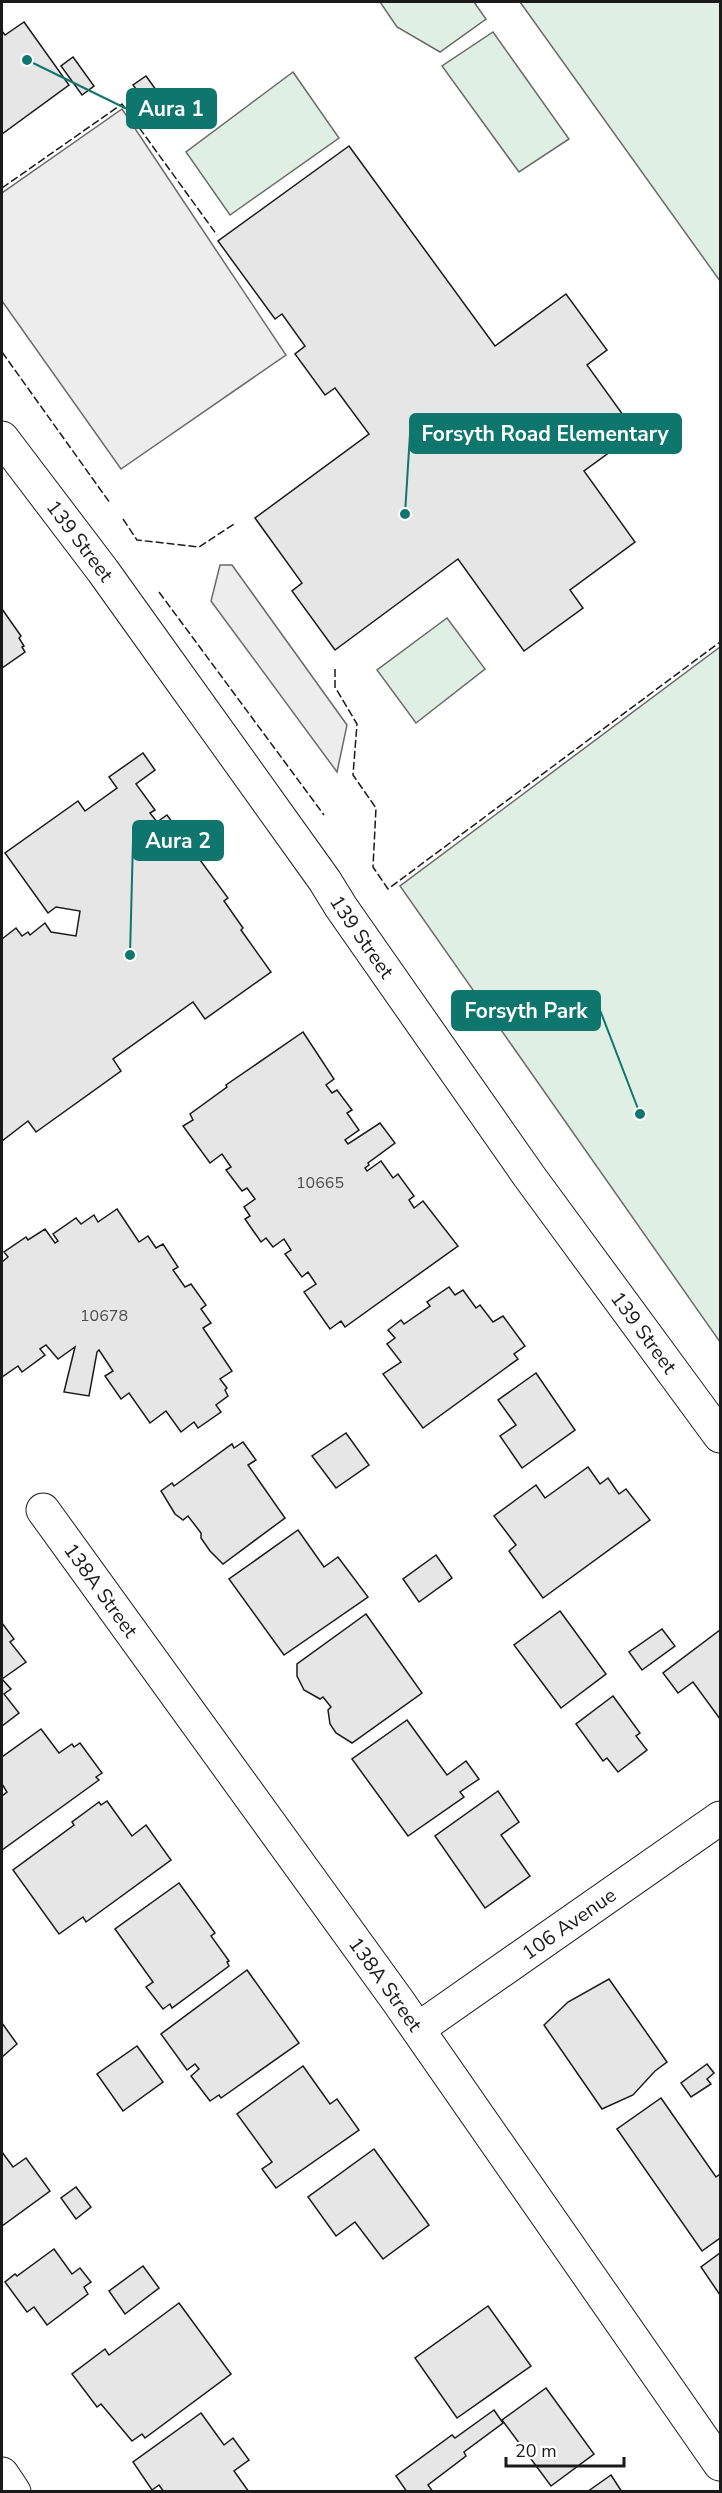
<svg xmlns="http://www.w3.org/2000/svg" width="722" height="2493" font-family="'Nunito Sans',sans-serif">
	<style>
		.green { fill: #e0efe3; stroke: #6a6a6a; stroke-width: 1.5 }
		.parking { fill: #ededed; stroke: #6a6a6a; stroke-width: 1.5 }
		.building { fill: #e6e6e6; stroke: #1a1a1a; stroke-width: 1.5 }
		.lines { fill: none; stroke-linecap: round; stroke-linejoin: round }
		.street-casing { stroke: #1a1a1a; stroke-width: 35 }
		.secondary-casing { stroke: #1a1a1a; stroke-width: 35 }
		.street { stroke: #fff; stroke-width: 33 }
		.secondary { stroke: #fff; stroke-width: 33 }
		.fence { stroke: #1a1a1a; stroke-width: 1.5; stroke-dasharray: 8 3; stroke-linecap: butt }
		.labels { text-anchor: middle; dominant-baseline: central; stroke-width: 4.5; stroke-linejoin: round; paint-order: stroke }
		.number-label { font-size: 16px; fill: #4d4d4d }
		.street-label { font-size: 20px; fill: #1a1a1a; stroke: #fff }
		.leader { fill: none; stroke: #0f766e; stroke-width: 2 }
		.callout-dot { fill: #0f766e; stroke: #fff; stroke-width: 2 }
		.callout { fill: #0f766e; stroke: #0f766e; stroke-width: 2 }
		.callout-label { font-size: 21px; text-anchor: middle; font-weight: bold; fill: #fff }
	</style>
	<rect width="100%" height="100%" fill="#fff"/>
	<!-- green -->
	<g class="green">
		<polygon points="380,2 474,2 486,19 440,52 397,27"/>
		<polygon points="520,2 720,2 720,281"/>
		<polygon points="493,32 569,139 519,172 442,66"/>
		<polygon points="293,72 339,138 230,215 186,152"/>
		<polygon points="447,618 485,669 416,723 377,670"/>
		<polygon points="720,647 720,1342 400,886"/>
	</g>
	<!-- parking -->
	<g class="parking">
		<polygon points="122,109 286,355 121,469 2,301 2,193"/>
		<polygon points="220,565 232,565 347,725 337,772 211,601"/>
	</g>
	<!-- building -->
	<g class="building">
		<polygon points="24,22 69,85 2,134 2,31 5,35"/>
		<polygon points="73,57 94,86 82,95 61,66"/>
		<polygon points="146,76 167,105 154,114 133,85"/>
		<polygon points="349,146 495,346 566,294 607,350 587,365 636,433 584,471 635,542 570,590 583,608 524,651 458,559 335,650 292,591 302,583 255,518 369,434 335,388 325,395 295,354 305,346 282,314 275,319 218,241"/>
		<polygon points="2,609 21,636 19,638 24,646 22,647 25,652 2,668"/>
		<polygon points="143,753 155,770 136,784 155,810 150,813 157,822 167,815 228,898 224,901 243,928 241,930 271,972 205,1019 193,1002 113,1059 121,1071 36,1132 28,1121 2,1141 2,939 16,928 22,936 28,932 30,935 45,923 51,932 76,936 80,911 56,907 48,913 5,853 78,801 85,811 117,788 109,777"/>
		<polygon points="303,1032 334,1079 326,1085 332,1093 337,1090 352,1110 347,1113 359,1130 345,1140 348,1144 380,1123 395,1143 368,1163 369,1165 365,1168 367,1171 381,1161 393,1178 398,1174 414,1196 409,1200 414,1208 423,1201 458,1246 345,1327 341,1321 330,1329 304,1292 316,1284 308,1272 302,1277 285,1254 291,1250 284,1239 273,1247 266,1238 261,1242 245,1219 250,1216 244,1207 255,1199 247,1188 242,1191 226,1170 231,1167 222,1154 210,1163 183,1126 193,1120 190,1114 227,1087 226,1085"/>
		<polygon points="117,1209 139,1242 148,1236 156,1248 163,1244 178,1267 173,1270 185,1287 191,1284 206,1305 201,1309 211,1323 203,1328 232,1371 220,1379 227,1388 225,1390 228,1396 216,1405 221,1412 198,1428 194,1422 181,1432 166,1411 150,1423 129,1393 121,1399 105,1376 113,1371 99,1350 97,1352 89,1396 64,1392 75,1347 58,1359 46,1345 40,1349 45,1355 22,1372 18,1366 2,1377 2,1262 8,1257 4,1252 26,1237 28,1240 45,1229 55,1243 58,1241 53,1234 76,1218 81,1224 94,1215 98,1222"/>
		<polygon points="449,1287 455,1295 463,1290 476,1308 480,1305 493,1322 503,1316 525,1346 514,1354 518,1359 423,1428 383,1374 401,1362 387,1344 395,1338 388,1330 401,1320 404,1324 430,1306 427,1302"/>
		<polygon points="536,1373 575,1430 522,1468 500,1436 516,1425 498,1400"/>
		<polygon points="346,1433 369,1465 336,1488 312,1456"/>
		<polygon points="243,1442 256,1460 248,1465 285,1518 223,1564 210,1551 201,1538 201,1533 188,1516 183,1520 175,1514 161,1491 172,1483 174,1486 232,1444 234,1448"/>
		<polygon points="588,1467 600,1484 608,1478 619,1494 626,1489 650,1520 543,1598 509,1551 516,1545 494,1516 536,1485 545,1498"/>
		<polygon points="298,1530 324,1567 338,1557 368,1597 284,1655 229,1579"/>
		<polygon points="436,1555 452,1578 419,1602 403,1579"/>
		<polygon points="560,1611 606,1674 561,1708 514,1645"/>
		<polygon points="366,1614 422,1693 352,1743 336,1733 330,1724 328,1710 331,1707 323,1697 320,1699 304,1690 297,1676 297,1664"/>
		<polygon points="2,1623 14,1639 10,1642 26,1662 2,1679 11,1689 4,1694 19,1713 2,1726"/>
		<polygon points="662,1629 675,1646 642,1670 629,1652"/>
		<polygon points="720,1630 720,1719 693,1682 678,1693 663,1673"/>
		<polygon points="613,1696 640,1733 636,1736 647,1750 618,1772 607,1758 603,1761 576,1724"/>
		<polygon points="407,1720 447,1775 466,1761 479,1779 460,1792 464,1797 408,1836 352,1759"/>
		<polygon points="41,1729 59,1753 72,1744 74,1747 80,1743 102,1773 96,1777 99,1780 2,1850 2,1796 7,1792 2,1784 2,1757"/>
		<polygon points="498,1791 519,1822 501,1835 530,1876 485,1908 435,1836"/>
		<polygon points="107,1801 132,1836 146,1825 171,1860 86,1922 83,1917 59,1934 13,1870 74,1825 72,1822 99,1802 101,1805"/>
		<polygon points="179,1883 215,1933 211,1936 229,1961 227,1962 229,1966 172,2008 170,2004 163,2009 146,1987 153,1982 115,1929"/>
		<polygon points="247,1970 299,2043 221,2098 219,2095 210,2101 191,2076 199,2069 195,2064 187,2070 161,2034"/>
		<polygon points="609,1979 667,2062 655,2071 633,2095 602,2109 544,2025 568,2002"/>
		<polygon points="2,2023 17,2044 2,2057"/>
		<polygon points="137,2046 163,2082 123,2111 97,2074"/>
		<polygon points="707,2064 714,2073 707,2079 711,2084 691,2097 681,2083"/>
		<polygon points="303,2066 330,2104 337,2099 359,2130 276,2188 262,2169 272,2162 237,2114"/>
		<polygon points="661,2098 716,2177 720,2174 720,2238 702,2251 617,2129"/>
		<polygon points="374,2149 429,2225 383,2259 355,2222 336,2236 308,2197"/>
		<polygon points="2,2152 13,2167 26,2158 50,2191 2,2226"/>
		<polygon points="76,2187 91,2207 76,2219 61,2198"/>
		<polygon points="54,2249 72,2274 80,2268 91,2282 84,2287 88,2294 47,2325 34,2307 27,2312 5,2282 15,2274 17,2276"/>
		<polygon points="720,2253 720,2295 701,2267"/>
		<polygon points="143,2266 159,2288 125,2314 109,2291"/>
		<polygon points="179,2303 231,2374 145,2438 142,2434 132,2441 101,2404 97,2407 72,2374 105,2349 109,2355"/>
		<polygon points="488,2306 531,2366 457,2418 415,2358"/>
		<polygon points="546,2388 594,2454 551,2486 502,2420"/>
		<polygon points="494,2410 503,2423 464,2452 466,2456 428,2485 433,2492 407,2492 396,2476 452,2435 455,2438"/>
		<polygon points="201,2413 224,2445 233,2438 249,2460 234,2471 249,2492 164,2492 159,2485 152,2490 133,2462"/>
		<polygon points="611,2475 622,2492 587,2492"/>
	</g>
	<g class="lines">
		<defs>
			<g id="street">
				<path id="s1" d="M2,438L103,571L325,881L341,907L529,1176L720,1436"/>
				<path id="s2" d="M43,1510L398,2001L720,2464"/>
				<path id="s3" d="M418,2029L720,1818"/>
			</g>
			<polyline id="secondary" points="2,2474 14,2492"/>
		</defs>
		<!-- street casing -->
		<use href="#street" class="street-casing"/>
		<!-- secondary casing -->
		<use href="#secondary" class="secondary-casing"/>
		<!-- street -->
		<use href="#street" class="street"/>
		<!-- secondary -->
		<use href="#secondary" class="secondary"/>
		<!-- fence -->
		<g class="fence">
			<polyline points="2,188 122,104 217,235"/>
			<polyline points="2,352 110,503"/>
			<polyline points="123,519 137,540 199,547 234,524"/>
			<polyline points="159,592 324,815"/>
			<polyline points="335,669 335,687 357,724 353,775 376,808 373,867 388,889 720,642"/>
		</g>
	</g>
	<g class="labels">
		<!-- number labels -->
		<g class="number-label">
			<text x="320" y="1183">10665</text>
			<text x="104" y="1316">10678</text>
		</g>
		<!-- street labels -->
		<g class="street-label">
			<text stroke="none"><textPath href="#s1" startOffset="129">139 Street</textPath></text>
			<text stroke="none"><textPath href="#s1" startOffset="615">139 Street</textPath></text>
			<text stroke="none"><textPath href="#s1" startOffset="1101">139 Street</textPath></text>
			<text stroke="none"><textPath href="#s2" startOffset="99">138A Street</textPath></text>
			<text stroke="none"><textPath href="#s3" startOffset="184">106 Avenue</textPath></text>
			<text stroke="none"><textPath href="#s2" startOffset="585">138A Street</textPath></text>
		</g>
	</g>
	<!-- callouts -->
	<path class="leader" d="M27 60L127 109M405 514L410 434M130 955L133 840M640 1114L600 1010"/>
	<g class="callout-dot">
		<circle cx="27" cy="60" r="6"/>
		<circle cx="405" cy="514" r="6"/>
		<circle cx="130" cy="955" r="6"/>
		<circle cx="640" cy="1114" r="6"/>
	</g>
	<g class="callout">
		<rect x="127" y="89" width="89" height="39" rx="6"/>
		<rect x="410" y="414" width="271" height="39" rx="6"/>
		<rect x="133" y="821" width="90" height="39" rx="6"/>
		<rect x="452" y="991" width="148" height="39" rx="6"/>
	</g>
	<g class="callout-label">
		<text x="171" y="116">Aura 1</text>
		<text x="545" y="441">Forsyth Road Elementary</text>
		<text x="178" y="848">Aura 2</text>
		<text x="526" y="1018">Forsyth Park</text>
	</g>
	<!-- border -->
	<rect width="722" height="2493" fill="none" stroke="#1a1a1a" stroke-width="6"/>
	<!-- scale -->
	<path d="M506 2457v9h118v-9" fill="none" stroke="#1a1a1a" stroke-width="3"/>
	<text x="515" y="2457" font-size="18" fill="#1a1a1a" stroke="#ffffff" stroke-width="4.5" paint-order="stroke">20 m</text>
</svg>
